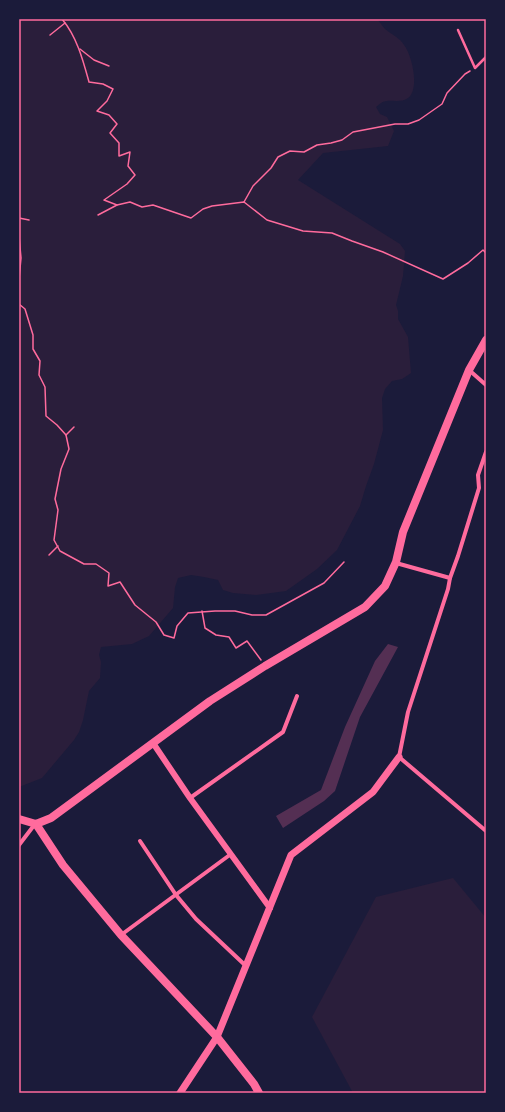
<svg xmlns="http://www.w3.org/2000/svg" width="505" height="1112" font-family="Inter,sans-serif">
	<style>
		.green { fill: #2a1e3b }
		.building { fill: #542f53 }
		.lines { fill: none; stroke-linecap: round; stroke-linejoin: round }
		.path { stroke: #ff6b9d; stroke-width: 1.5 }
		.service { stroke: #ff6b9d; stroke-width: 2.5 }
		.minor { stroke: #ff6b9d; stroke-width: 4 }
		.tertiary { stroke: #ff6b9d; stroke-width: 6 }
		.secondary { stroke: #ff6b9d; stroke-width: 7 }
		.primary { stroke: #ff6b9d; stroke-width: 8 }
		.trunk { stroke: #ff6b9d; stroke-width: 8 }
		.neatline { fill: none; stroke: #ff6b9d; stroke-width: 1.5 }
	</style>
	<rect width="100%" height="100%" fill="#1b1b3a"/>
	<!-- green -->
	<g class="green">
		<path d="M19,19H377C380,22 382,26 385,29C391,34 400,38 404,45C412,55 420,89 408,98C400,104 388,98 381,103C379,104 378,106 376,107L380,114L387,117L394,131L388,146L323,153L298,180L400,244L405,251L403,276L396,305L398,311V319L408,337L411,373L402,379L392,381L385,389L382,398L383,430L374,464L366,486L360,506L337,550L317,569L286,591L256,595L233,593L223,590L218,580L204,577L191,575L178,578L175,587L173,608L149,636L132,644L101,647L99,655L101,662L100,678L89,691L83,720L79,732L74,740L42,778L19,787Z"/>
		<polygon points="453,878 486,918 486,1093 353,1093 312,1017 376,897"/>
	</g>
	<!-- building -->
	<polygon class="building" points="388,644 398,647 360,717 335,791 324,801 283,828 276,816 321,790 345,727 375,661"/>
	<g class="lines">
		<!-- path -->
		<g class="path">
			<path d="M62,19C77,37 83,60 89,82L103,84L113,89L107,101L97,111L109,115L117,124L110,133L119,143V156L130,152L128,166L135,175L127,184L104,200L117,205L130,202L142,207L153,205L191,218L203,209L212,206L244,202L267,220L303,231L332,233L352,241L383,252L443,279L468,263L483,250L486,253"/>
			<polyline points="50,35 65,23"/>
			<polyline points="80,49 94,60 109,66"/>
			<polyline points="244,202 253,186 271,168 278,157 290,151 304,152 317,145 331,143 342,140 353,132 395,124 408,124 419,120 442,104 447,93 465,74 470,71"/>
			<polyline points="98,215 117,205"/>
			<polyline points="19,218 29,220"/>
			<polyline points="19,236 21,258 19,279"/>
			<polyline points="19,304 25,309 33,335 33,349 40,361 39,375 45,387 46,416 57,425 66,435 69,449 61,469 55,499 58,510 54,540 60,551 84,564 96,564 109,573 108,586 120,582 135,605 156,622 164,635 174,638 177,626 188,613 215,611 235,611 252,615 266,615 324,583 344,562"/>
			<polyline points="66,435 74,427"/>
			<polyline points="49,555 58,546"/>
			<polyline points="202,611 205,628 216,635 229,637 236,648 247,641 261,660"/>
		</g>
		<!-- service -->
		<polyline class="service" points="458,30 475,68 486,57"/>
		<!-- minor -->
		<g class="minor">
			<polyline points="469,370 486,385"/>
			<polyline points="486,452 478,475 479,488 458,556 450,578 448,589 408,712 399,757 486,831"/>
			<polyline points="396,563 450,578"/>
			<polyline points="190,798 283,732 297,696"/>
			<polyline points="140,841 176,895 196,919 246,966"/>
			<polyline points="19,845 35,824"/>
			<polyline points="121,935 231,854"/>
		</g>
		<!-- tertiary -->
		<polyline class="tertiary" points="153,743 190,798 270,908"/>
		<!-- secondary -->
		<polyline class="secondary" points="180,1093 217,1037 291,855 373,792 399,757"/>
		<!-- primary -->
		<polyline class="primary" points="36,824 63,865 121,935 217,1037 254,1084 259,1093"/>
		<!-- trunk -->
		<polyline class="trunk" points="19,819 36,824 51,818 210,701 265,666 365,607 385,586 396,562 403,532 469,370 486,340"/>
	</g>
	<!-- border -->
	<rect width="505" height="1112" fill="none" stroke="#1b1b3a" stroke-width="40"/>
	<rect x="20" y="20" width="465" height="1072" class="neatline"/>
</svg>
